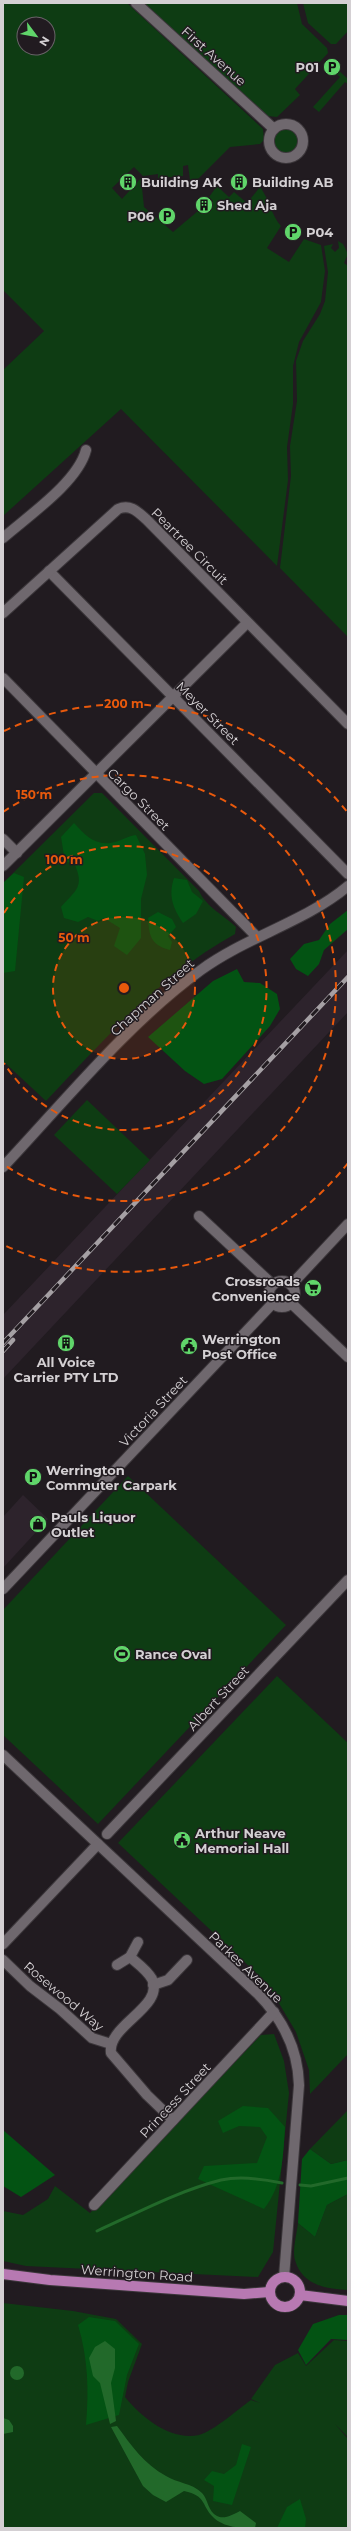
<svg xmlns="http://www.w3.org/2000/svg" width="351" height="2531" font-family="Montserrat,sans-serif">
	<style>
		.built { fill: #2d232c }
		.green { fill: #0e3c13; fill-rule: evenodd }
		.forest { fill: #035313 }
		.water { fill: #22692a }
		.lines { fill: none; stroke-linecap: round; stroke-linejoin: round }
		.stream { stroke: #22692a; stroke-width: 3 }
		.minor-casing { stroke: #3b363a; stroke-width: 12 }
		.major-casing { stroke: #3b363a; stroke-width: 12 }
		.minor { stroke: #6f686e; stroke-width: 10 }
		.major { stroke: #b779b2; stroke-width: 10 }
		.rail-casing { stroke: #a5a0a4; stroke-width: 4.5 }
		.rail { stroke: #211b20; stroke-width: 3; stroke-dasharray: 9; stroke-linecap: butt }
		.ring { fill: none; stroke: #e8590c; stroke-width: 2; stroke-dasharray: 7 5 }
		.labels { text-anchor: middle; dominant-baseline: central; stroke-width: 3; stroke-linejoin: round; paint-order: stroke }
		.street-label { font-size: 13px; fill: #d4d0d3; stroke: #211b20 }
		.poi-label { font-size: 13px; font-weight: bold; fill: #d4d0d3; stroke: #211b20; text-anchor: start }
		.centre { fill: #e8590c; stroke: #211b20; stroke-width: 2 }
		.ring-label { font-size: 12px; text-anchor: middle; font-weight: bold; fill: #e8590c; stroke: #211b20; stroke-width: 3; stroke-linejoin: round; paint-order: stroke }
	</style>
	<rect width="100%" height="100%" fill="#211b20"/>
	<!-- built -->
	<g class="built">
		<polygon points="348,950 348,1012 3,1379 3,1315"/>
		<polygon points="23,1495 48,1519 3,1568 3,1517"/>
	</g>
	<!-- green -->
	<g class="green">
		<path d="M3,3H127L263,129L264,140L260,144L230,147L195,182L190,180L188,165L183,166V176L158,178V174L143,176L134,167L112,188L122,199L141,178L144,207L173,232L198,211L202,214L213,201L209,197L217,186L229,197L234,192L247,203L260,187C270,200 271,215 281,226L267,248L289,262L304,239L321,245L325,271L321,302L299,342L293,366V404L287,447L288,480L277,566L121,409L3,516V370L44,331L3,290ZM24,24H48V48H24Z"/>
		<polygon points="143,3 297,3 302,24 327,48 328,53 295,89 300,95 277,117 268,116"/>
		<polygon points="303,3 348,3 348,31 336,44 331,44 308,23"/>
		<polygon points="337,69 348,79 348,84 345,82 319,112 313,107 340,77 334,72"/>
		<circle cx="286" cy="141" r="12"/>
		<polygon points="338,241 343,244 348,254 344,263 348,266 348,637 280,568 291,476 290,446 297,401 296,361 303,341 320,314 325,301 328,272 324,246 333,244 331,248 335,252 339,248"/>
		<path d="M94,793H102L199,891C207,908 224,915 236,927L235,934C159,976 105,1039 46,1101L3,1061V883Z"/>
		<polygon points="87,1100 150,1160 117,1194 54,1135"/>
		<polygon points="128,1476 286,1625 98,1824 3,1735 3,1610"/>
		<polygon points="277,1676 348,1743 348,2054 310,2094 309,2070 296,2032 267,1983 118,1843"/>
		<polygon points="274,2034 284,2061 289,2093 273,2252 258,2277 26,2266 3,2261 3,2211 23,2215 48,2199 55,2186 90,2213 261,2035"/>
		<polygon points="348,2110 348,2160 331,2164 310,2149"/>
		<path d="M348,2194V2290C326,2289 302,2285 295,2260C292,2251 297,2233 298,2223L315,2237L327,2205Z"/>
		<path d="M3,2303L73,2311L116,2319L142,2344L128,2382L125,2397C142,2418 171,2441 199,2435C214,2431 238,2409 251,2400L260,2403L251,2399L275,2365L298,2353L306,2366L334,2340L348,2341V2437L335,2424L348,2439V2528H3Z"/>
	</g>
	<!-- forest -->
	<g class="forest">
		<path d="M74,823C86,836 96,847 115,842C122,840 128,836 136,835L145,854L147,875L141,899V938L127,955L114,946L120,928L104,918L98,921L88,917L78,922L64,918L61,907C76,890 85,887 74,863L65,862L61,837Z"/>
		<polygon points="14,873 24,877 15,971 3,973 3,883"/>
		<path d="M174,878L187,880L192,892L203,901L196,914L183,923C173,908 168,896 174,878Z"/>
		<polygon points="348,910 348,929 324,950 319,964 308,976 296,969 290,959 304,944 319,940 330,924"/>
		<path d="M158,912L172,919L176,927L168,936L172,942L170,950C151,945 149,936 148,918Z"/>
		<polygon points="237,969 244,982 260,983 277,994 280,1009 270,1026 222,1079 204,1084 185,1071 148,1037 213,981"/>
		<path d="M243,2106L268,2108L285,2127C283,2156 283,2185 264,2209L198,2179L204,2166L257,2163L267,2137L260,2127L239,2126L223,2133L218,2121Z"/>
		<polygon points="3,2130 55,2175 21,2197 3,2186"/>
		<polygon points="310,2149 331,2164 348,2160 348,2194 327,2205 315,2237 298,2223 302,2159"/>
		<polygon points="339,2315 348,2315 348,2340 331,2339 306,2365 298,2350 313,2324"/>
		<path d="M89,2317L115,2321L139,2344L127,2375L119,2415L86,2425C89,2390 88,2358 78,2325Z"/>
		<polygon points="242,2444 251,2447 232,2505 213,2501 214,2486 204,2480 212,2471 224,2474 236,2465"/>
		<polygon points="300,2499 306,2519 305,2528 277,2528 287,2507"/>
	</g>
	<!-- water -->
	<g class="water">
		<polygon points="105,2341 115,2349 115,2368 111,2383 116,2421 110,2424 100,2383 93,2376 89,2358 95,2347"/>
		<circle cx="17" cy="2373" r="7"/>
		<polygon points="3,2418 9,2420 13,2426 13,2432 3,2434"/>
		<path d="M117,2426C131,2445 144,2464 166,2476C177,2483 192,2483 202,2493C208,2499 208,2512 217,2516C224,2520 234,2514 240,2511L256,2523L255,2528C241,2528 224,2528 213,2517C201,2505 207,2496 184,2491L166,2502L153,2495L143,2486L111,2427Z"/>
	</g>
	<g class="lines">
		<!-- stream -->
		<g class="stream">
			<polyline points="300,2185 311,2186 348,2178"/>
			<path d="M97,2231C137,2213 178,2191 221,2180C240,2176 263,2179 282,2183"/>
		</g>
		<defs>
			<g id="minor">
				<polyline points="136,3 274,129"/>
				<circle cx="286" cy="141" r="17"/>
				<path d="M3,538C28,516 78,482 86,450"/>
				<polyline points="49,571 348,874"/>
				<path d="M3,613L118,509C130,504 137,511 146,519L348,724"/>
				<polyline points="3,678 257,937"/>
				<polyline points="3,839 17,853"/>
				<polyline points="3,866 247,623"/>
				<path d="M3,1167C64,1102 129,1022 201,970C246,937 305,922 348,886"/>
				<polyline points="199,1216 273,1285"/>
				<circle cx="282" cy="1294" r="13"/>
				<polyline points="291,1285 348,1224"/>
				<polyline points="291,1303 348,1357"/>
				<polyline points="3,1589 273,1303"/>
				<path d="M3,1755L257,1993C283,2019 298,2048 299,2085L284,2277"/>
				<polyline points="107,1834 348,1580"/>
				<polyline points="3,1944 98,1844"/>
				<path d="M130,1957C137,1963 147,1970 152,1979C165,2007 107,2025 111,2053L147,2095L173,2120"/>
				<polyline points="3,1960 30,1986 60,2009 92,2038 111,2044"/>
				<polyline points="117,1965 130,1957 138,1942"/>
				<polyline points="153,1985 168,1980 187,1960"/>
				<polyline points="94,2205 274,2012"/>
			</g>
			<g id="major">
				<polyline points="3,2274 50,2280 244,2294 269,2292"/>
				<circle cx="285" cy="2292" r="15"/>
				<polyline points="300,2295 348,2301"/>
			</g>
		</defs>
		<!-- minor casing -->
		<use href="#minor" class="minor-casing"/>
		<!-- major casing -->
		<use href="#major" class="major-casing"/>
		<!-- minor -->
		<use href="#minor" class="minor"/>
		<!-- major -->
		<use href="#major" class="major"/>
		<defs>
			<g id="rail">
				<polyline points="3,1343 348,977"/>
				<polyline points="3,1351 13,1340"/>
			</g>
		</defs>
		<!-- rail casing -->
		<use href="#rail" class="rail-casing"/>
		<!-- rail -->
		<use href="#rail" class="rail"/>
	</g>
	<!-- distance rings -->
	<circle cx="124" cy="988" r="71" fill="#e8590c" fill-opacity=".12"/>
	<g class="ring">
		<circle cx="124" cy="988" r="71"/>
		<path d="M4 913A142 142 0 1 1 4 1063"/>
		<path d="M3 812A213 213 0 1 1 3 1164"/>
		<path d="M348 1163A284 284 0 0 1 4 1245M4 731A284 284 0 0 1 348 813"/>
	</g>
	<!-- icons -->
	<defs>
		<symbol id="parking-disc" viewBox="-11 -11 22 22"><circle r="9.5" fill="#60d56a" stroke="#211b20"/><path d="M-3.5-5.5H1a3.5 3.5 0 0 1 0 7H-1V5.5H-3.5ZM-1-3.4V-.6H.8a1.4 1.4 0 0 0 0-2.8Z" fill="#111"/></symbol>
		<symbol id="building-disc" viewBox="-11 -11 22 22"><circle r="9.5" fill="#60d56a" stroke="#211b20"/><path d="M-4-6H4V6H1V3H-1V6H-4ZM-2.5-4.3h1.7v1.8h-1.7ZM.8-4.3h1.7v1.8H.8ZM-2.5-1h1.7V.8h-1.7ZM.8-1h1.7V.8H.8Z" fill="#111"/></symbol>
		<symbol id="supermarket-disc" viewBox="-11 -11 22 22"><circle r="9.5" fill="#60d56a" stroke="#211b20"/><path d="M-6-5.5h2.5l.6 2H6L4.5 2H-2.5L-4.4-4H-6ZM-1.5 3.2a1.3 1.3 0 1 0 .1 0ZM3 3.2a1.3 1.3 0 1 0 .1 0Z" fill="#111"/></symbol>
		<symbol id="civic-disc" viewBox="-11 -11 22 22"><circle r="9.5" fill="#60d56a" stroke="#211b20"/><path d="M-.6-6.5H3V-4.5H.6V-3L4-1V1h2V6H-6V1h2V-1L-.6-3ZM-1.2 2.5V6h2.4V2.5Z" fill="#111"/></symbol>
		<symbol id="shop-disc" viewBox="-11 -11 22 22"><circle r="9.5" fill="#60d56a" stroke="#211b20"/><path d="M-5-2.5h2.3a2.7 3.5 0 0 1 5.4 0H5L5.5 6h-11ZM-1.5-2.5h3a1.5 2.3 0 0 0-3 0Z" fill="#111"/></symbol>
		<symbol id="stadium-disc" viewBox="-11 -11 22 22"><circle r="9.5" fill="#60d56a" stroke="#211b20"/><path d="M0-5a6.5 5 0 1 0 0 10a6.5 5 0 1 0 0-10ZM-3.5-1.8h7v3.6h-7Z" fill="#111"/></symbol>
	</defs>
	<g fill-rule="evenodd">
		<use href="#parking-disc" x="322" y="57" width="20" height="20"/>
		<use href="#building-disc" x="118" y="172" width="20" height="20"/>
		<use href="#building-disc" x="229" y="172" width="20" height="20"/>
		<use href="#building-disc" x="194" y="195" width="20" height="20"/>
		<use href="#parking-disc" x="157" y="206" width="20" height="20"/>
		<use href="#parking-disc" x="283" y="222" width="20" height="20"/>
		<use href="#supermarket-disc" x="303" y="1278" width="20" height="20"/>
		<use href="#building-disc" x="56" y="1333" width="20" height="20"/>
		<use href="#civic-disc" x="179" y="1336" width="20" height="20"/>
		<use href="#parking-disc" x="23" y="1467" width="20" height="20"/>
		<use href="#shop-disc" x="28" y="1514" width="20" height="20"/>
		<use href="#stadium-disc" x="112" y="1644" width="20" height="20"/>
		<use href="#civic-disc" x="172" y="1830" width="20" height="20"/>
	</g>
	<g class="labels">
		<!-- street labels -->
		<g class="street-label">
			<text transform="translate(214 56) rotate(42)">First Avenue</text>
			<text transform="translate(190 546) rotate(45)">Peartree Circuit</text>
			<text transform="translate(208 713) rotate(45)">Meyer Street</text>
			<text transform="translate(139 799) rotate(45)">Cargo Street</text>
			<text transform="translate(152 997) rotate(-42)">Chapman Street</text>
			<text transform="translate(153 1411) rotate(-47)">Victoria Street</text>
			<text transform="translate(218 1698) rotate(-47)">Albert Street</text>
			<text transform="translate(246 1967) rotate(44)">Parkes Avenue</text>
			<text transform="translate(64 1996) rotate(40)">Rosewood Way</text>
			<text transform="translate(175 2100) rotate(-47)">Princess Street</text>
			<text transform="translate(137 2273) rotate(4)">Werrington Road</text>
		</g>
		<!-- poi labels -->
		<g class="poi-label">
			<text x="319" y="67" text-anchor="end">P01</text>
			<text x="141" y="182">Building AK</text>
			<text x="252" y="182">Building AB</text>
			<text x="217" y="205">Shed Aja</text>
			<text x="154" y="216" text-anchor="end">P06</text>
			<text x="306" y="232">P04</text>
			<text x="300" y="1281" text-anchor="end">Crossroads<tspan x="300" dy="15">Convenience</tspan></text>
			<text x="202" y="1339">Werrington<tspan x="202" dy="15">Post Office</tspan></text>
			<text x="66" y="1362" text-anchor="middle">All Voice<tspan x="66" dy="15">Carrier PTY LTD</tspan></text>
			<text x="46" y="1470">Werrington<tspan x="46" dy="15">Commuter Carpark</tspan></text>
			<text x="51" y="1517">Pauls Liquor<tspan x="51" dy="15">Outlet</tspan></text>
			<text x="135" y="1654">Rance Oval</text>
			<text x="195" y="1833">Arthur Neave<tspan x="195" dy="15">Memorial Hall</tspan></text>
		</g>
	</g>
	<circle cx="124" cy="988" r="6" class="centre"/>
	<g class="ring-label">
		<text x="124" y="708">200 m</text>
		<text x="34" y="799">150 m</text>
		<text x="64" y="864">100 m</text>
		<text x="74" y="942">50 m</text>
	</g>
	<!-- border -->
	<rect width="351" height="2531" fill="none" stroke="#d4d0d3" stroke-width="8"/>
	<!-- north arrow -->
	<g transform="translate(36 36) rotate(122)"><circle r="19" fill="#211b20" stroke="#696368"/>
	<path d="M0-3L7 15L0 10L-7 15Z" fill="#60d56a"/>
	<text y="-6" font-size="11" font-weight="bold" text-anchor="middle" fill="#d4d0d3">N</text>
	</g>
</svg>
